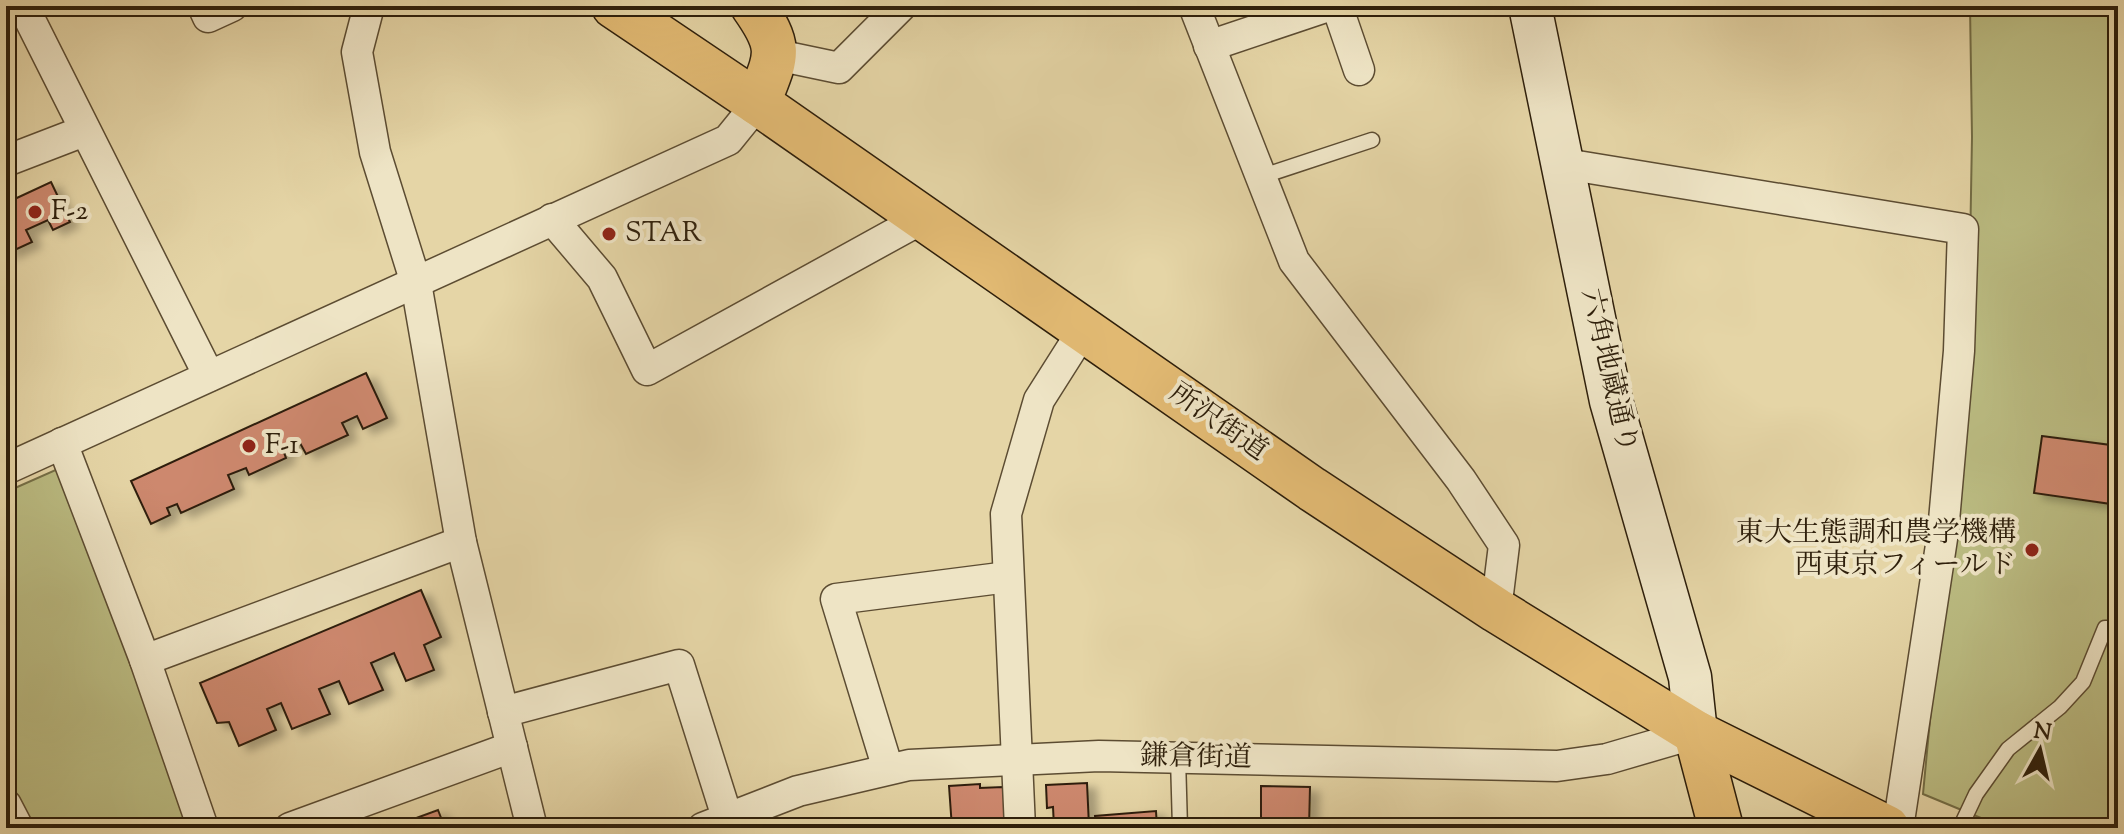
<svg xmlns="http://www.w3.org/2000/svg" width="2124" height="834" font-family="'Sorts Mill Goudy','Noto Serif JP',serif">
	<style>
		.green { fill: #bbbc82; stroke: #746e46; stroke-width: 2 }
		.building { fill: #cd886e; stroke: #2e1f0b; stroke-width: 2; filter: url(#shadow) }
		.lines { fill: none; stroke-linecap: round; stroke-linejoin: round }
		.lane-casing { stroke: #5c4c32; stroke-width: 17 }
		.street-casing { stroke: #5c4c32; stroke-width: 33 }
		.secondary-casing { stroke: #2e1f0b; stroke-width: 45 }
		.primary-casing { stroke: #2e1f0b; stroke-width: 47 }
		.lane { stroke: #eee4c5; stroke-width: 14 }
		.street { stroke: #eee4c5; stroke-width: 30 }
		.secondary { stroke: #eee4c5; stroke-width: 42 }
		.primary { stroke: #e2ba73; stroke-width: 44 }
		.poi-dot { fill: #8f2418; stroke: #eee4c5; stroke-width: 3 }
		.labels { text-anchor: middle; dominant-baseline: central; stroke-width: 8; stroke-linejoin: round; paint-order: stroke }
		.poi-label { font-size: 28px; fill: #2e1f0b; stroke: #eee4c5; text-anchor: start }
		.street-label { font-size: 28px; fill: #2e1f0b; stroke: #eee4c5 }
	</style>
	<defs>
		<filter id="shadow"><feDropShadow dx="9" dy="5" stdDeviation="4" flood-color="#0004"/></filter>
	</defs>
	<rect width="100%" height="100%" fill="#e5d5a6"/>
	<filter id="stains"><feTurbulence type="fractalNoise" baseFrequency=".0025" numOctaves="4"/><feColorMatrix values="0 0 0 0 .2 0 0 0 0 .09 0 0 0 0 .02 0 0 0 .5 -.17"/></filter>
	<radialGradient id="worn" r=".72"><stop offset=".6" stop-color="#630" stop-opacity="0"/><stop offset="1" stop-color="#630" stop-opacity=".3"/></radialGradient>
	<!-- green -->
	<g class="green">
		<polygon points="1970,6 2118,6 2118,828 2005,828 1923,794 1969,307 1972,137"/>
		<polygon points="60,468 195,828 33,828 6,772 6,492"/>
	</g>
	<!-- building -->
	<g class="building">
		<polygon points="51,182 70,222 53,230 48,220 26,230 32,242 6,254 6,203"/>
		<polygon points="366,373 387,418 363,429 357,416 342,423 348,435 306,454 300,443 283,450 286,458 249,475 246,468 228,475 234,489 181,513 177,504 167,508 170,515 151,524 131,481"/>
		<polygon points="2042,436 2118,446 2118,505 2034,493"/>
		<polygon points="421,590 441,637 424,645 434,670 406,681 394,653 371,663 383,690 349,704 339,681 319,689 330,714 292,729 281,703 267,709 276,730 239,746 229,722 217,723 200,683"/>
		<polygon points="1087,783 1089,826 1054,827 1053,807 1047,808 1046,785"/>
		<polygon points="980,784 980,788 1003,787 1006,824 952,828 949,786"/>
		<polygon points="1261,786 1310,787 1309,828 1261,828"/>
		<polygon points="438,810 445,828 389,828"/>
		<polygon points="1156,811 1157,828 1096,828 1095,816"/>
	</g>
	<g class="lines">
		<defs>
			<g id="lane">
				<polyline points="1260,177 1372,140"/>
				<polyline points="1178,758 1180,828"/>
				<polyline points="1960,828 1976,794 2008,749 2060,707 2083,682 2105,628 2118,628"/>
			</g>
			<g id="street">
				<polyline points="23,6 209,376"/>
				<polyline points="203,6 208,17 232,6"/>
				<polyline points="369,6 357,52 375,152 416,283 461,542 532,828"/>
				<polyline points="1194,6 1294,261 1461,480 1504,545 1496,610"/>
				<polyline points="1337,6 1359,70"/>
				<polyline points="1209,46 1328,6"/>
				<polyline points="777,55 839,68 901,6"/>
				<polyline points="6,161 84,131"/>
				<polyline points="1565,164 1963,229 1959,351 1943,532 1898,828"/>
				<polyline points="552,219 602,278 647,370 923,218"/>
				<polyline points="62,443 145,660 203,828"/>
				<polyline points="6,469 728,140 758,103"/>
				<polyline points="145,660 461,542"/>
				<polyline points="503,712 679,665 727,817"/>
				<polyline points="888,769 836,599 1008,577"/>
				<polyline points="6,805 18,828"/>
				<polyline points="290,828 512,747"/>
				<polyline points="703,828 798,791 909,765 1099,756 1557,766 1607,759 1696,733"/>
				<polyline points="1020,828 1006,514 1039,400 1084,329"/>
			</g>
			<polyline id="secondary" points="1530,6 1611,401 1690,677 1696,733"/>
			<g id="primary">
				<polyline points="614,6 758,103"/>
				<path d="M753,6C784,50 776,56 758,103L1312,489L1496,610L1696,733L1887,828"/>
				<polyline points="1696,733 1721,828"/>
			</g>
		</defs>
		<!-- lane casing -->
		<use href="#lane" class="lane-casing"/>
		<!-- street casing -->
		<use href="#street" class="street-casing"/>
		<!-- secondary casing -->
		<use href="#secondary" class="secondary-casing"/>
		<!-- primary casing -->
		<use href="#primary" class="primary-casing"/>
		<!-- lane -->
		<use href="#lane" class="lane"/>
		<!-- street -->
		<use href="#street" class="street"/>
		<!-- secondary -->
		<use href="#secondary" class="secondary"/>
		<!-- primary -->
		<use href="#primary" class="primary"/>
	</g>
	<!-- markers -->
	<g class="poi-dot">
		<circle cx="35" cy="212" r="8"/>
		<circle cx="609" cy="234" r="8"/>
		<circle cx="249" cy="446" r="8"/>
		<circle cx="2032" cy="550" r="8"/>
	</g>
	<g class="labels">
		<!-- poi labels -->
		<g class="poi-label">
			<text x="51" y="212">F-2</text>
			<text x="625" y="234">STAR</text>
			<text x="265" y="446">F-1</text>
			<text x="2016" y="534" text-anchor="end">東大生態調和農学機構<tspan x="2016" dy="32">西東京フィールド</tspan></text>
		</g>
		<!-- street labels -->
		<g class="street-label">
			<text transform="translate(1608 371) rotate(77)">六角地蔵通り</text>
			<text transform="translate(1218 423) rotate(35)">所沢街道</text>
			<text transform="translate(1196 758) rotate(1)">鎌倉街道</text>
		</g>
	</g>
	<!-- margin -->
	<rect width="2124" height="834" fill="none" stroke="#e5d5a6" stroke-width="32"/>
	<rect x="8" y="8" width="2108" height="818" fill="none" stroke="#2e1f0b" stroke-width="4"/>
	<rect x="16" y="16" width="2092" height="802" fill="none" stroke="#2e1f0b" stroke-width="2"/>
	<!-- north arrow -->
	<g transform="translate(2040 750) rotate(8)" stroke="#eee4c5" stroke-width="6" paint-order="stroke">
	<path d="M0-6L14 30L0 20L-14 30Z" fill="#2e1f0b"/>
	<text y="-12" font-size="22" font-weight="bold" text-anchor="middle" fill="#2e1f0b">N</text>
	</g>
	<rect width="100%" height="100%" filter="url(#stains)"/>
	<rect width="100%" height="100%" fill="url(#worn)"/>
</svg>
